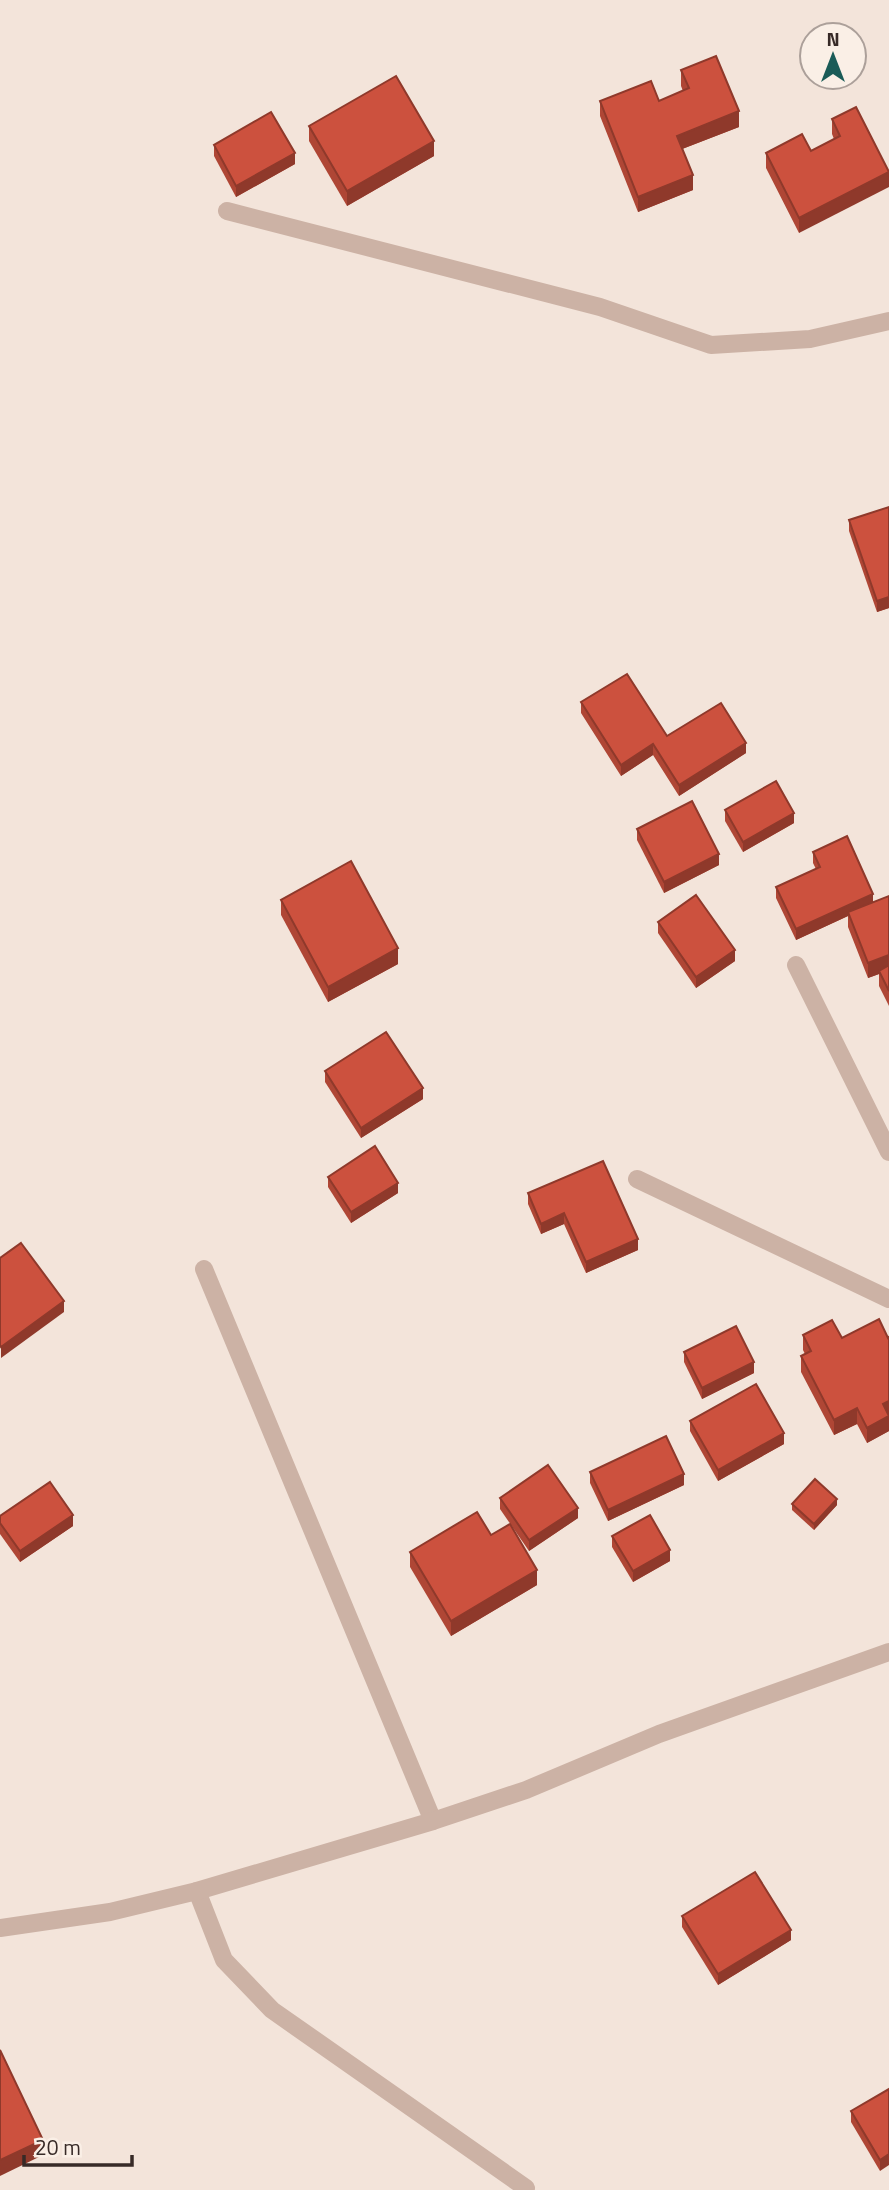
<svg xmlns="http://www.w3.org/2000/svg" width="889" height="2190" font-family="'Titillium Web',sans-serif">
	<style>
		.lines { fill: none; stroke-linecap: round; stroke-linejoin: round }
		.minor { stroke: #ccb2a5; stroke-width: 18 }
		.wall { fill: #af4635 }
		.shaded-wall { fill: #8f392b }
		.building { fill: #cc513e; stroke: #8f392b; stroke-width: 2 }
	</style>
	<rect width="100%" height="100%" fill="#f3e4da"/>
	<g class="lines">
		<!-- minor -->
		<g class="minor">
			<polyline points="227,211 600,307 711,345 810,339 889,321"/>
			<polyline points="796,965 889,1152"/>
			<polyline points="637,1179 889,1299"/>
			<polyline points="204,1269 433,1821"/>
			<polyline points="197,1891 224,1960 272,2010 526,2188"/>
			<polyline points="0,1928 110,1912 197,1891 433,1821 526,1790 659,1734 889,1652"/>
		</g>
	</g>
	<!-- wall -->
	<g class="wall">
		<polygon points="681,70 739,127 682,149 693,190 638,212 600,116 600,101 659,101 683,91 681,86"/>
		<polygon points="856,107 799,233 766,168 766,153 811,151 834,139 832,134 832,119"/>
		<polygon points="309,126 434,156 347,206 309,141"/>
		<polygon points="214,145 295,164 236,197 214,156"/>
		<polygon points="889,507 889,608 877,612 849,531 849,520"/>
		<polygon points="581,702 667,736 746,753 679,796 653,755 621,776 581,713"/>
		<polygon points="725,810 794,823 743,852 725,821"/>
		<polygon points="637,829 719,865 664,893 637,840"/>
		<polygon points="813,852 873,902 889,896 889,1006 879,986 879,974 868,978 848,927 848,916 796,940 776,898 776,887 816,869 813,863"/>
		<polygon points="281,900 398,964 328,1002 281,915"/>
		<polygon points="658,922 735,961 696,988 658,933"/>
		<polygon points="325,1071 423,1099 361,1138 325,1082"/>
		<polygon points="328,1177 398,1193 351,1223 328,1187"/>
		<polygon points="528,1193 638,1250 586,1273 564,1224 541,1234 528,1204"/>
		<polygon points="803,1335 842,1338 889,1337 889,1431 867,1443 857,1424 834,1435 801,1372 801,1356 805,1354 803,1350"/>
		<polygon points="684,1352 754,1373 702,1399 684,1362"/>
		<polygon points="690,1421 784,1444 718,1481 690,1431"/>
		<polygon points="590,1472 684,1485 608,1521 590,1483"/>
		<polygon points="500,1498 578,1518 529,1551 500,1509"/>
		<polygon points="792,1504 837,1505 814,1530 792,1510"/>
		<polygon points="0,1516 73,1526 20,1562 0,1534"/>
		<polygon points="491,1535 537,1585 451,1636 410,1567 410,1552"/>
		<polygon points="612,1536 670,1561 633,1582 612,1547"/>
		<polygon points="682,1916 791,1940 718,1985 682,1927"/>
		<polygon points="889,2089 880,2171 851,2122 851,2111"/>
	</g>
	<!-- shaded-wall -->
	<g class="shaded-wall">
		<polygon points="739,111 739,127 677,151 677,136"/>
		<polygon points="434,141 434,156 347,206 347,191"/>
		<polygon points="295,153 295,164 236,197 236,186"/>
		<polygon points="889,172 889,187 799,233 799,218"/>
		<polygon points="693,175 693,190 638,212 638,197"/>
		<polygon points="889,597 889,608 877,612 877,601"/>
		<polygon points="746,743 746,753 679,796 679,785"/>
		<polygon points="653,744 653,755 621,776 621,765"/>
		<polygon points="794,813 794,823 743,852 743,842"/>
		<polygon points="719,854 719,865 664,893 664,882"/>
		<polygon points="873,894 873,904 848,912 848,916 796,940 796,929"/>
		<polygon points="398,948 398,964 328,1002 328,987"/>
		<polygon points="735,950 735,961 696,988 696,977"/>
		<polygon points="889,955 889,970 879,971 879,974 868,978 868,963"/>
		<polygon points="423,1088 423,1099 361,1138 361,1128"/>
		<polygon points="398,1183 398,1193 351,1223 351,1212"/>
		<polygon points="564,1213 564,1224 541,1234 541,1224"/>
		<polygon points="638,1239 638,1250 586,1273 586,1262"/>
		<polygon points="64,1301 64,1312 1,1358 1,1347"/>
		<polygon points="754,1362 754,1373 702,1399 702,1388"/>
		<polygon points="889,1401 889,1416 883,1404"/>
		<polygon points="857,1408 857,1424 834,1435 834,1420"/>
		<polygon points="889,1416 889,1431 867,1443 867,1428"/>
		<polygon points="784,1433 784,1444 718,1481 718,1470"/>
		<polygon points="684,1474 684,1485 608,1521 608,1510"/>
		<polygon points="837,1499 837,1505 814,1530 814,1524"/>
		<polygon points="578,1508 578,1518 529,1551 529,1540"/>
		<polygon points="73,1515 73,1526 20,1562 20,1551"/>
		<polygon points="670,1550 670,1561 633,1582 633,1571"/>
		<polygon points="537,1570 537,1585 451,1636 451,1621"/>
		<polygon points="791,1930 791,1940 718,1985 718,1974"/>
		<polygon points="43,2140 43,2155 0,2176 0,2160"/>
		<polygon points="889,2154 889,2165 880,2171 880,2160"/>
	</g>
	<!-- building -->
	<g class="building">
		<polygon points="716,56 739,111 677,136 693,175 638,197 600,101 651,81 659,101 689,88 681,70"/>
		<polygon points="396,76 434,141 347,191 309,126"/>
		<polygon points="856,107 889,172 799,218 766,153 802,134 811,151 840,136 832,119"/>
		<polygon points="271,112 295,153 236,186 214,145"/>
		<polygon points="889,507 889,597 877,601 849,520"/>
		<polygon points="627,674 667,736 721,703 746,743 679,785 653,744 621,765 581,702"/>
		<polygon points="776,781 794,813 743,842 725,810"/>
		<polygon points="692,801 719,854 664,882 637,829"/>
		<polygon points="847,836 873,894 796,929 776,887 820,867 813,852"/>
		<polygon points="351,861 398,948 328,987 281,900"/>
		<polygon points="696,895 735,950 696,977 658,922"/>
		<polygon points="889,896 889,955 868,963 848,912"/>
		<polygon points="889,965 889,991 879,971"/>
		<polygon points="386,1032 423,1088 361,1128 325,1071"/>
		<polygon points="375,1146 398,1183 351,1212 328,1177"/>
		<polygon points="603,1161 638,1239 586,1262 564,1213 541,1224 528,1193"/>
		<polygon points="21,1243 64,1301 1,1347 0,1345 0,1258"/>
		<polygon points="879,1319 888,1338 889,1337 889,1401 883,1404 889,1416 867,1428 857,1408 834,1420 801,1356 811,1351 803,1335 832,1320 842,1338"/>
		<polygon points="736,1326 754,1362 702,1388 684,1352"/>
		<polygon points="756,1384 784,1433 718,1470 690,1421"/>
		<polygon points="666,1436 684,1474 608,1510 590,1472"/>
		<polygon points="548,1465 578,1508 529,1540 500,1498"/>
		<polygon points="815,1479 837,1499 814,1524 792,1504"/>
		<polygon points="50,1482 73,1515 20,1551 0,1523 0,1516"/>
		<polygon points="477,1512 491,1535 510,1524 537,1570 451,1621 410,1552"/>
		<polygon points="650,1515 670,1550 633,1571 612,1536"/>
		<polygon points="755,1872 791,1930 718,1974 682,1916"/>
		<polygon points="0,2050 43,2140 0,2160"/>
		<polygon points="889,2089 889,2154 880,2160 851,2111"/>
	</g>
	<!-- north arrow -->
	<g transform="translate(833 56)"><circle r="33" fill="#faefe6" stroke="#aca09a" stroke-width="2"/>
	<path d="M0-5L12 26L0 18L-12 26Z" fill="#1a5b57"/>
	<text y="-10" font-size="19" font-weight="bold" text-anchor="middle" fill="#372a27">N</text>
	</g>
	<!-- scale -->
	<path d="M24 2155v10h108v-10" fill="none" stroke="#372a27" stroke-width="3.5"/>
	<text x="35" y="2155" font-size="21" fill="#372a27" stroke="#faefe6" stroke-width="5" paint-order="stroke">20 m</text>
</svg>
